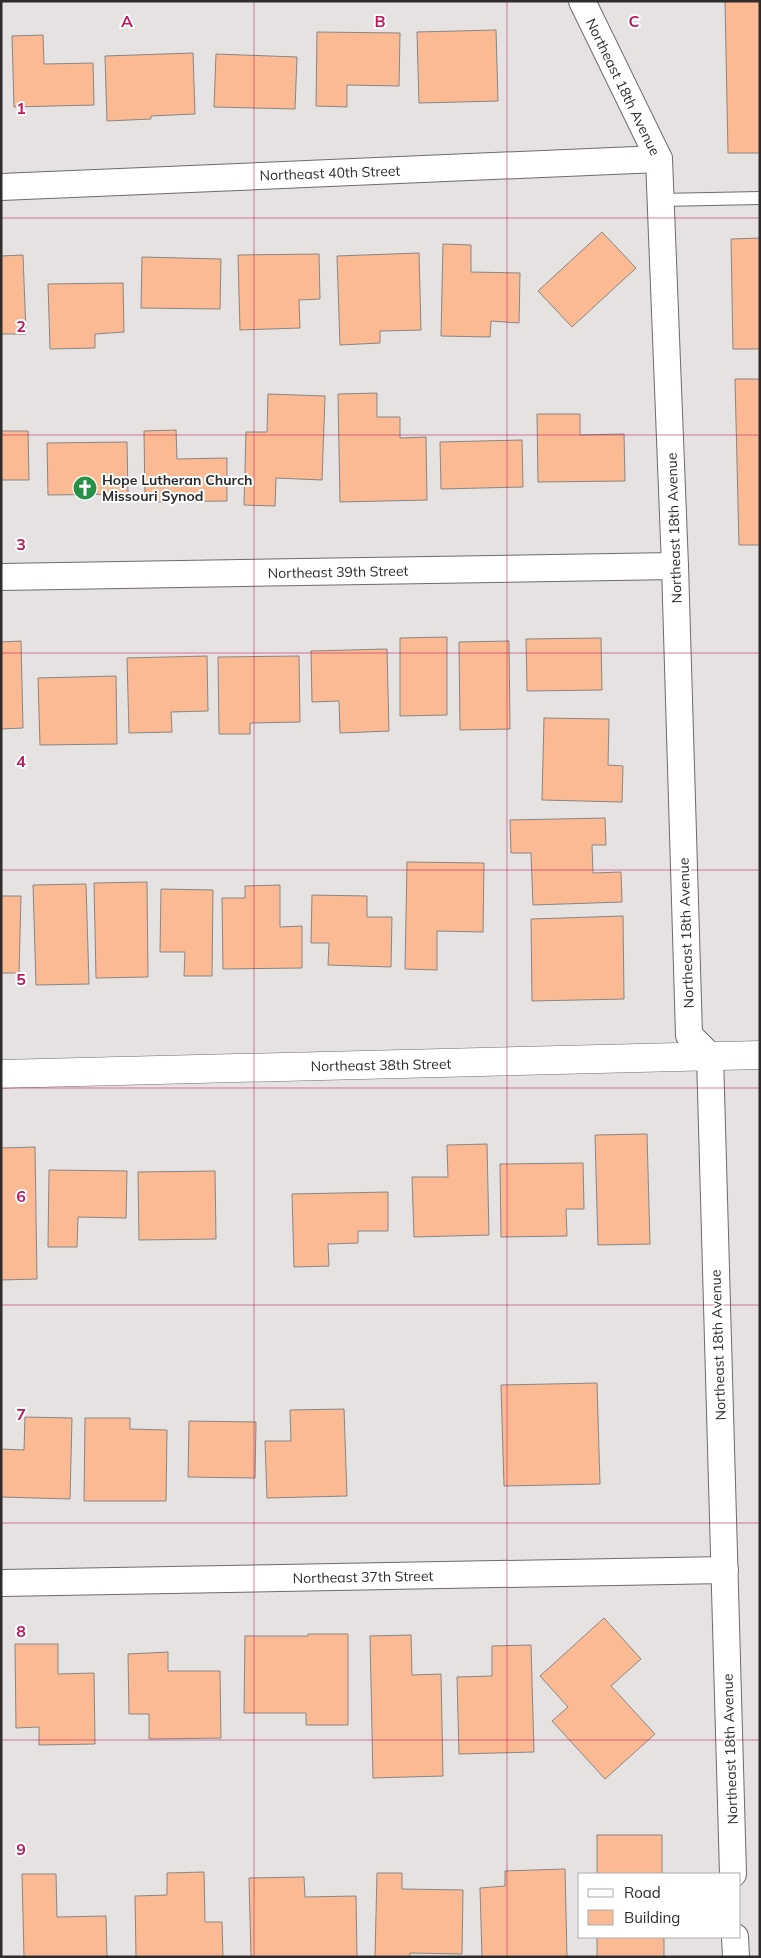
<svg xmlns="http://www.w3.org/2000/svg" width="761" height="1958" font-family="Mulish,sans-serif">
	<style>
		.building { fill: #fcba94; stroke: #888684 }
		.lines { fill: none; stroke-linecap: round; stroke-linejoin: round }
		.lane-casing { stroke: #6f6b6b; stroke-width: 14 }
		.street-casing { stroke: #6f6b6b; stroke-width: 28 }
		.secondary-casing { stroke: #6f6b6b; stroke-width: 29 }
		.lane { stroke: #fff; stroke-width: 12 }
		.street { stroke: #fff; stroke-width: 26 }
		.secondary { stroke: #fff; stroke-width: 28 }
		.grid { fill: none; stroke: #c2185b; stroke-width: 1; stroke-opacity: 0.55 }
		.labels { text-anchor: middle; dominant-baseline: central; stroke-width: 4; stroke-linejoin: round; paint-order: stroke }
		.street-label { font-size: 14px; fill: #2e2c2c; stroke: #fff }
		.poi-label { font-size: 14px; font-weight: bold; fill: #2e2c2c; stroke: #fff; text-anchor: start }
		.grid-label { font-size: 16px; text-anchor: middle; font-weight: bold; fill: #c2185b; stroke: #fff; stroke-width: 4; stroke-linejoin: round; paint-order: stroke }
	</style>
	<rect width="100%" height="100%" fill="#e6e2e2"/>
	<!-- building -->
	<g class="building">
		<polygon points="725,1 760,1 760,153 728,153"/>
		<polygon points="496,30 498,101 419,103 417,32"/>
		<polygon points="317,32 400,33 399,86 347,85 347,107 316,106"/>
		<polygon points="43,35 44,64 93,63 94,105 14,107 12,36"/>
		<polygon points="193,53 195,114 151,116 151,119 107,121 105,56"/>
		<polygon points="216,54 297,57 295,109 214,107"/>
		<polygon points="602,232 636,268 572,327 538,291"/>
		<polygon points="760,238 760,349 733,349 731,239"/>
		<polygon points="443,244 471,245 471,272 520,273 519,323 491,321 490,337 441,336"/>
		<polygon points="419,253 421,330 380,331 380,343 340,345 337,256"/>
		<polygon points="319,254 320,299 299,300 300,328 240,330 238,255"/>
		<polygon points="23,255 26,334 1,334 1,256"/>
		<polygon points="142,257 221,259 220,309 141,308"/>
		<polygon points="123,283 124,332 95,334 95,348 50,349 48,284"/>
		<polygon points="735,379 760,379 760,545 739,545"/>
		<polygon points="377,393 377,417 400,417 400,438 426,437 427,500 340,502 338,394"/>
		<polygon points="268,394 325,396 322,480 276,478 275,506 244,505 246,432 267,432"/>
		<polygon points="537,414 580,414 580,435 624,434 625,481 538,482"/>
		<polygon points="176,430 177,459 227,458 227,501 145,502 144,431"/>
		<polygon points="1,431 28,431 29,480 1,480"/>
		<polygon points="522,440 523,487 441,489 440,442"/>
		<polygon points="127,442 128,494 48,495 47,443"/>
		<polygon points="447,637 447,715 400,716 400,638"/>
		<polygon points="601,638 602,690 527,691 526,639"/>
		<polygon points="21,641 23,728 1,729 1,642"/>
		<polygon points="509,641 510,729 460,730 459,642"/>
		<polygon points="387,649 389,731 340,733 339,701 312,702 311,651"/>
		<polygon points="207,656 208,711 171,712 172,732 129,733 127,658"/>
		<polygon points="299,656 300,722 250,723 250,734 219,734 218,657"/>
		<polygon points="116,676 117,744 40,745 38,678"/>
		<polygon points="544,718 609,719 608,765 623,766 622,802 542,800"/>
		<polygon points="605,818 606,845 592,845 593,873 621,872 622,902 533,905 531,853 511,853 510,820"/>
		<polygon points="407,862 484,863 483,932 437,931 437,970 405,969"/>
		<polygon points="147,882 148,977 96,978 94,883"/>
		<polygon points="86,884 89,984 36,985 33,885"/>
		<polygon points="280,885 280,927 302,926 302,968 223,969 222,898 245,898 245,886"/>
		<polygon points="161,889 213,890 212,976 184,976 185,952 160,952"/>
		<polygon points="312,895 367,896 367,917 392,917 391,967 328,965 329,943 311,943"/>
		<polygon points="1,896 21,896 19,973 1,973"/>
		<polygon points="623,916 624,999 532,1001 531,919"/>
		<polygon points="647,1134 650,1244 598,1245 595,1135"/>
		<polygon points="487,1144 489,1235 414,1237 412,1177 448,1177 447,1145"/>
		<polygon points="35,1147 37,1279 1,1280 1,1148"/>
		<polygon points="583,1163 584,1209 566,1209 567,1236 501,1237 500,1164"/>
		<polygon points="49,1170 127,1171 126,1218 78,1217 77,1247 48,1247"/>
		<polygon points="215,1171 216,1239 139,1240 138,1172"/>
		<polygon points="388,1192 388,1231 358,1231 358,1243 328,1244 329,1266 294,1267 292,1194"/>
		<polygon points="597,1383 600,1484 504,1486 501,1385"/>
		<polygon points="344,1409 347,1496 267,1498 265,1441 291,1441 290,1410"/>
		<polygon points="25,1417 72,1418 70,1499 1,1497 1,1449 24,1450"/>
		<polygon points="85,1418 130,1418 130,1429 167,1430 166,1501 84,1501"/>
		<polygon points="189,1421 256,1422 255,1478 188,1477"/>
		<polygon points="604,1618 641,1659 611,1686 655,1734 605,1779 552,1721 568,1707 540,1676"/>
		<polygon points="308,1634 348,1634 348,1725 306,1725 306,1713 244,1713 245,1636 308,1636"/>
		<polygon points="411,1635 412,1675 441,1674 443,1776 373,1778 370,1636"/>
		<polygon points="15,1644 58,1644 58,1674 94,1673 95,1744 39,1745 39,1727 16,1728"/>
		<polygon points="531,1645 534,1752 459,1754 457,1677 492,1676 492,1646"/>
		<polygon points="168,1652 168,1671 220,1671 221,1738 149,1739 149,1714 129,1714 128,1654"/>
		<rect x="597" y="1835" width="65" height="39"/>
		<polygon points="565,1869 567,1957 482,1957 480,1888 505,1886 505,1871"/>
		<polygon points="204,1872 205,1922 222,1922 223,1957 136,1957 135,1896 167,1895 167,1873"/>
		<polygon points="377,1873 402,1873 402,1889 463,1890 462,1954 410,1953 410,1957 375,1957"/>
		<polygon points="22,1874 56,1874 57,1917 106,1916 107,1957 24,1957"/>
		<polygon points="304,1877 305,1897 356,1896 357,1957 251,1957 249,1878"/>
		<rect x="597" y="1937" width="67" height="20"/>
	</g>
	<g class="lines">
		<defs>
			<polyline id="lane" points="660,200 760,198"/>
			<g id="street">
				<polyline points="582,1 659,159 675,566 689,1035 710,1056 733,1874"/>
				<polyline points="1,187 659,159"/>
				<polyline points="1,577 675,566"/>
				<polyline points="1,1583 725,1570"/>
				<polyline points="735,1937 736,1957"/>
			</g>
			<polyline id="secondary" points="1,1074 760,1055"/>
		</defs>
		<!-- lane casing -->
		<use href="#lane" class="lane-casing"/>
		<!-- street casing -->
		<use href="#street" class="street-casing"/>
		<!-- secondary casing -->
		<use href="#secondary" class="secondary-casing"/>
		<!-- lane -->
		<use href="#lane" class="lane"/>
		<!-- street -->
		<use href="#street" class="street"/>
		<!-- secondary -->
		<use href="#secondary" class="secondary"/>
	</g>
	<!-- grid -->
	<path class="grid" d="M254,1V1957M507,1V1957M1,218H760M1,435H760M1,653H760M1,870H760M1,1088H760M1,1305H760M1,1523H760M1,1740H760"/>
	<!-- icons -->
	<defs>
		<symbol id="church-disc" viewBox="-11 -11 22 22"><circle r="9.5" fill="#279148" stroke="#fff"/><path d="M-1.2-6h2.4v3.5h3.3v2.4h-3.3V6h-2.4V-.1h-3.3v-2.4h3.3Z" fill="#fff"/></symbol>
	</defs>
	<g fill-rule="evenodd">
		<use href="#church-disc" x="71" y="474" width="28" height="28"/>
	</g>
	<g class="labels">
		<!-- street labels -->
		<g class="street-label">
			<text transform="translate(623 87) rotate(64)">Northeast 18th Avenue</text>
			<text transform="translate(330 173) rotate(-2)">Northeast 40th Street</text>
			<text transform="translate(674 528) rotate(-92)">Northeast 18th Avenue</text>
			<text transform="translate(338 572) rotate(-1)">Northeast 39th Street</text>
			<text transform="translate(686 933) rotate(-92)">Northeast 18th Avenue</text>
			<text transform="translate(381 1065) rotate(-1)">Northeast 38th Street</text>
			<text transform="translate(718 1345) rotate(-92)">Northeast 18th Avenue</text>
			<text transform="translate(363 1577) rotate(-1)">Northeast 37th Street</text>
			<text transform="translate(730 1749) rotate(-92)">Northeast 18th Avenue</text>
		</g>
		<!-- poi labels -->
		<g class="poi-label">
			<text x="102" y="480">Hope Lutheran Church<tspan x="102" dy="16">Missouri Synod</tspan></text>
		</g>
	</g>
	<g class="grid-label">
		<text x="127" y="27">A</text>
		<text x="380" y="27">B</text>
		<text x="634" y="27">C</text>
		<text x="21" y="114">1</text>
		<text x="21" y="332">2</text>
		<text x="21" y="550">3</text>
		<text x="21" y="767">4</text>
		<text x="21" y="985">5</text>
		<text x="21" y="1202">6</text>
		<text x="21" y="1420">7</text>
		<text x="21" y="1637">8</text>
		<text x="21" y="1855">9</text>
	</g>
	<!-- border -->
	<rect width="761" height="1958" fill="none" stroke="#2e2c2c" stroke-width="5"/>
	<!-- legend -->
	<rect x="578" y="1873" width="162" height="65" fill="#ffffff" stroke="#ababab"/>
	<rect x="588" y="1889" width="25" height="8" fill="#ffffff" stroke="#ababab"/>
	<text x="624" y="1898" font-size="15" fill="#2e2c2c">Road</text>
	<rect x="588" y="1910" width="25" height="15" fill="#fcba94" stroke="#ababab"/>
	<text x="624" y="1923" font-size="15" fill="#2e2c2c">Building</text>
</svg>
